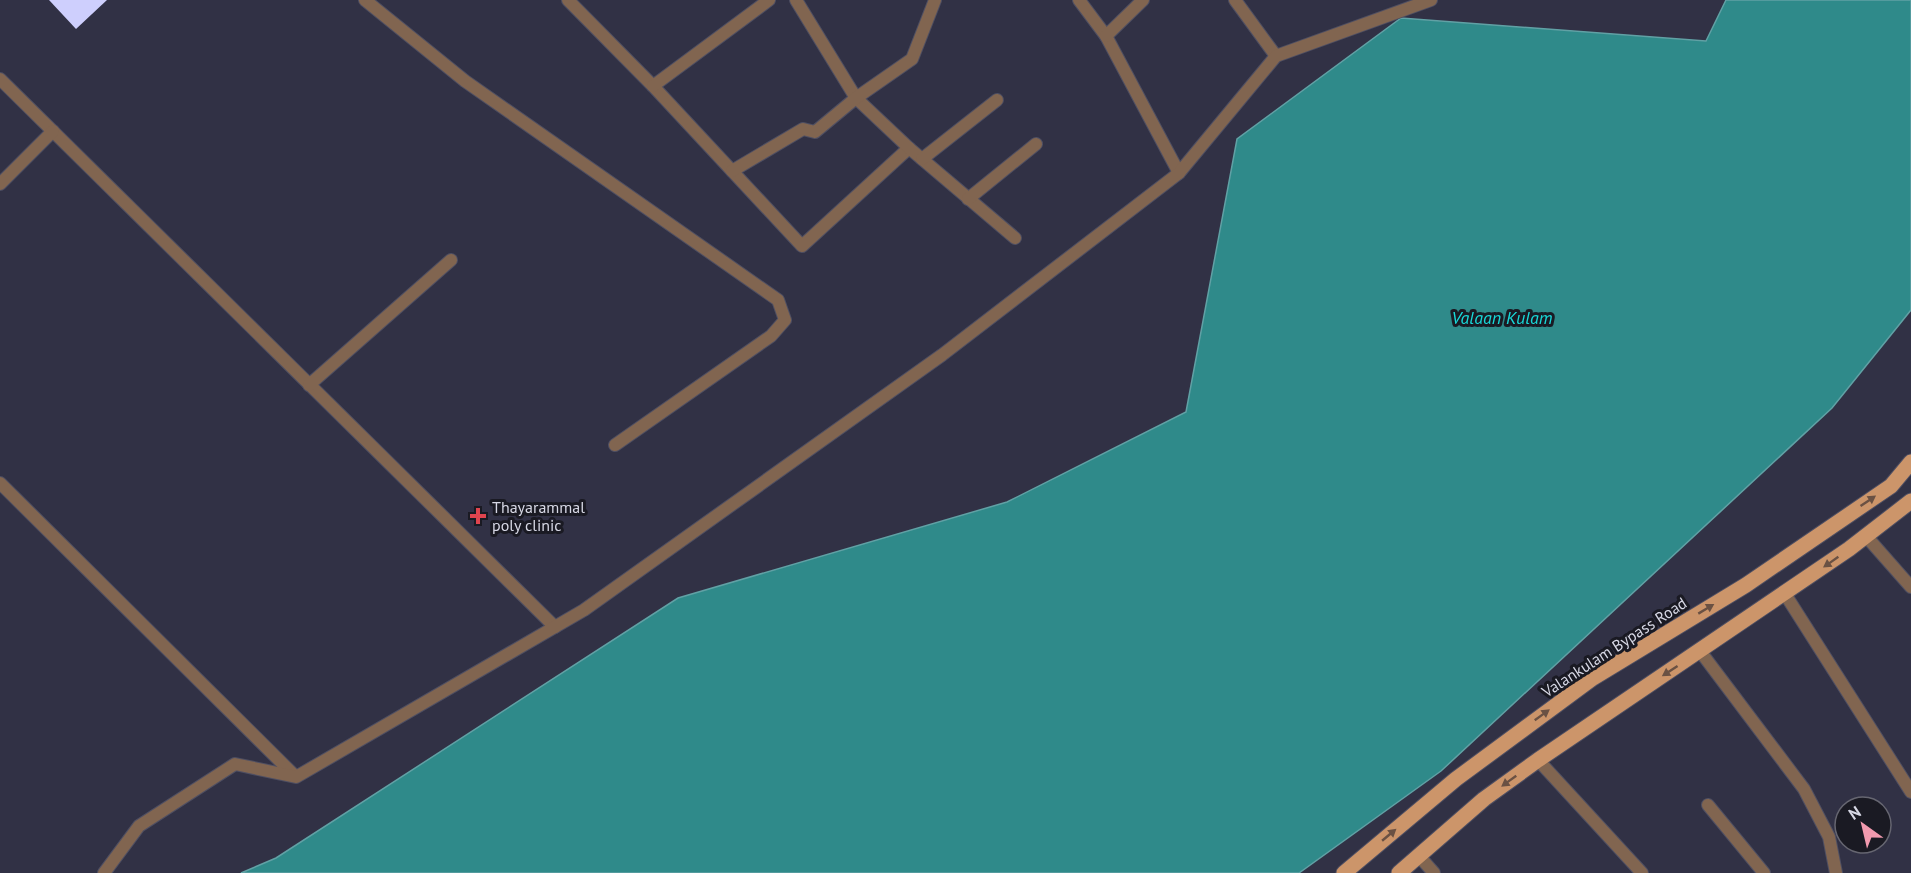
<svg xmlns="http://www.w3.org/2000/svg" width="1911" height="873" font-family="'PT Sans',sans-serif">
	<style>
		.water { fill: #2f8a8a; stroke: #61a1a5; stroke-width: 1.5 }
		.building { fill: #cecffd }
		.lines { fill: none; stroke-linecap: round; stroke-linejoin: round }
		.street-casing { stroke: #4f4f62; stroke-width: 14 }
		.primary-casing { stroke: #4f4f62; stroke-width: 17 }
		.street { stroke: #816550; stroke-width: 12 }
		.primary { stroke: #cc956a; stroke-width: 15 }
		.oneway { fill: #6a5143 }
		.health-dot { fill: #e0444e; stroke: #1a1a23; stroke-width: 2 }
		.labels { text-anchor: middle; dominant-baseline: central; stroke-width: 6; stroke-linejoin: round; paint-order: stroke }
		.poi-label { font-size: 16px; fill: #d7d8e5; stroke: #1a1a23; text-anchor: start }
		.street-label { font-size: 16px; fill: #d7d8e5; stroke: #1a1a23 }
		.water-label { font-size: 18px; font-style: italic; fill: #18d9d9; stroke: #1a1a23 }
	</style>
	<rect width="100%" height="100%" fill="#313145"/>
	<!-- water -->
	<polygon class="water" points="1726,0 1911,0 1911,310 1832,408 1441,771 1299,873 241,873 276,858 678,598 1007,502 1186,412 1237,139 1401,18 1706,41"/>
	<!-- building -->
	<polygon class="building" points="49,0 107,0 76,29"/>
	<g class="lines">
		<defs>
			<g id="street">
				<polyline points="365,0 465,81 778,300 785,320 771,336 615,445"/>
				<polyline points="568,0 653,86 802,246 909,148"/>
				<polyline points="796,0 856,98 909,148 1015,238"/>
				<polyline points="1079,0 1106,36 1179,173"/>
				<polyline points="1235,0 1276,56"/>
				<polyline points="1106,36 1143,0"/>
				<polyline points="0,79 555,627"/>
				<polyline points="653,86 769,0"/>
				<polyline points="922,159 997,100"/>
				<polyline points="732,171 803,129 815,132 856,98 912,59 935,0"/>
				<polyline points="0,184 53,131"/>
				<polyline points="968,199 1036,144"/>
				<polyline points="309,385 451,260"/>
				<polyline points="0,483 295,776"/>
				<polyline points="1866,536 1911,587"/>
				<polyline points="1785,594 1911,792"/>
				<polyline points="1700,651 1804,789 1829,837 1836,873"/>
				<polyline points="1538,760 1642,873"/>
				<polyline points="1708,805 1764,873"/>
				<polyline points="1419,856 1434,873"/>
				<polyline points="104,873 139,826 235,764 296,777 584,610 942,355 1179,173 1276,56 1431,0"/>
			</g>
			<g id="primary">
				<polyline points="1344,873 1456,779 1593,678 1746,585 1891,486 1911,462"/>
				<polyline points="1399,873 1484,799 1538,760 1849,549 1911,501"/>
			</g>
		</defs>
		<!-- street casing -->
		<use href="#street" class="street-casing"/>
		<!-- primary casing -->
		<use href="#primary" class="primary-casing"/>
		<!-- street -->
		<use href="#street" class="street"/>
		<!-- primary -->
		<use href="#primary" class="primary"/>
	</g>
	<!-- one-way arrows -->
	<defs><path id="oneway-solid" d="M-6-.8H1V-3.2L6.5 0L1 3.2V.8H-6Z" transform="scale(1.5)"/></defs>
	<g class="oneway">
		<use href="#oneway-solid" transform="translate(1868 501) rotate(-34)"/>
		<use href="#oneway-solid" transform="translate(1831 562) rotate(145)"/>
		<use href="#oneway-solid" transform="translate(1706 609) rotate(-31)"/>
		<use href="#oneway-solid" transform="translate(1670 671) rotate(147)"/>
		<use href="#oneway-solid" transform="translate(1542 715) rotate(-36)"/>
		<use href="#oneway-solid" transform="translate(1509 781) rotate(144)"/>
		<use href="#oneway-solid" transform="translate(1389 835) rotate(-40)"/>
	</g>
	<!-- markers -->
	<path class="health-dot" d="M475 507h6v6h6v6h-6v6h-6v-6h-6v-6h6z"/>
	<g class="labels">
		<!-- poi labels -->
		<g class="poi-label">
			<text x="492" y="507">Thayarammal<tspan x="492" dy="18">poly clinic</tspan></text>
		</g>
		<!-- street labels -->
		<g class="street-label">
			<text transform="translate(1614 647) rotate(-33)">Valankulam Bypass Road</text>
		</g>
		<!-- water labels -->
		<g class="water-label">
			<text x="1502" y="317">Valaan Kulam</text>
		</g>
	</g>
	<!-- north arrow -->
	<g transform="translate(1863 825) rotate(326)"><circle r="28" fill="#1a1a23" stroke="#666671" stroke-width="1.5"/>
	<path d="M0-4.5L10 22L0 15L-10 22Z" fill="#f29aaf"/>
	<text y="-9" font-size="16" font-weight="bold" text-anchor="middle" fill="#d7d8e5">N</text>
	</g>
</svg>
